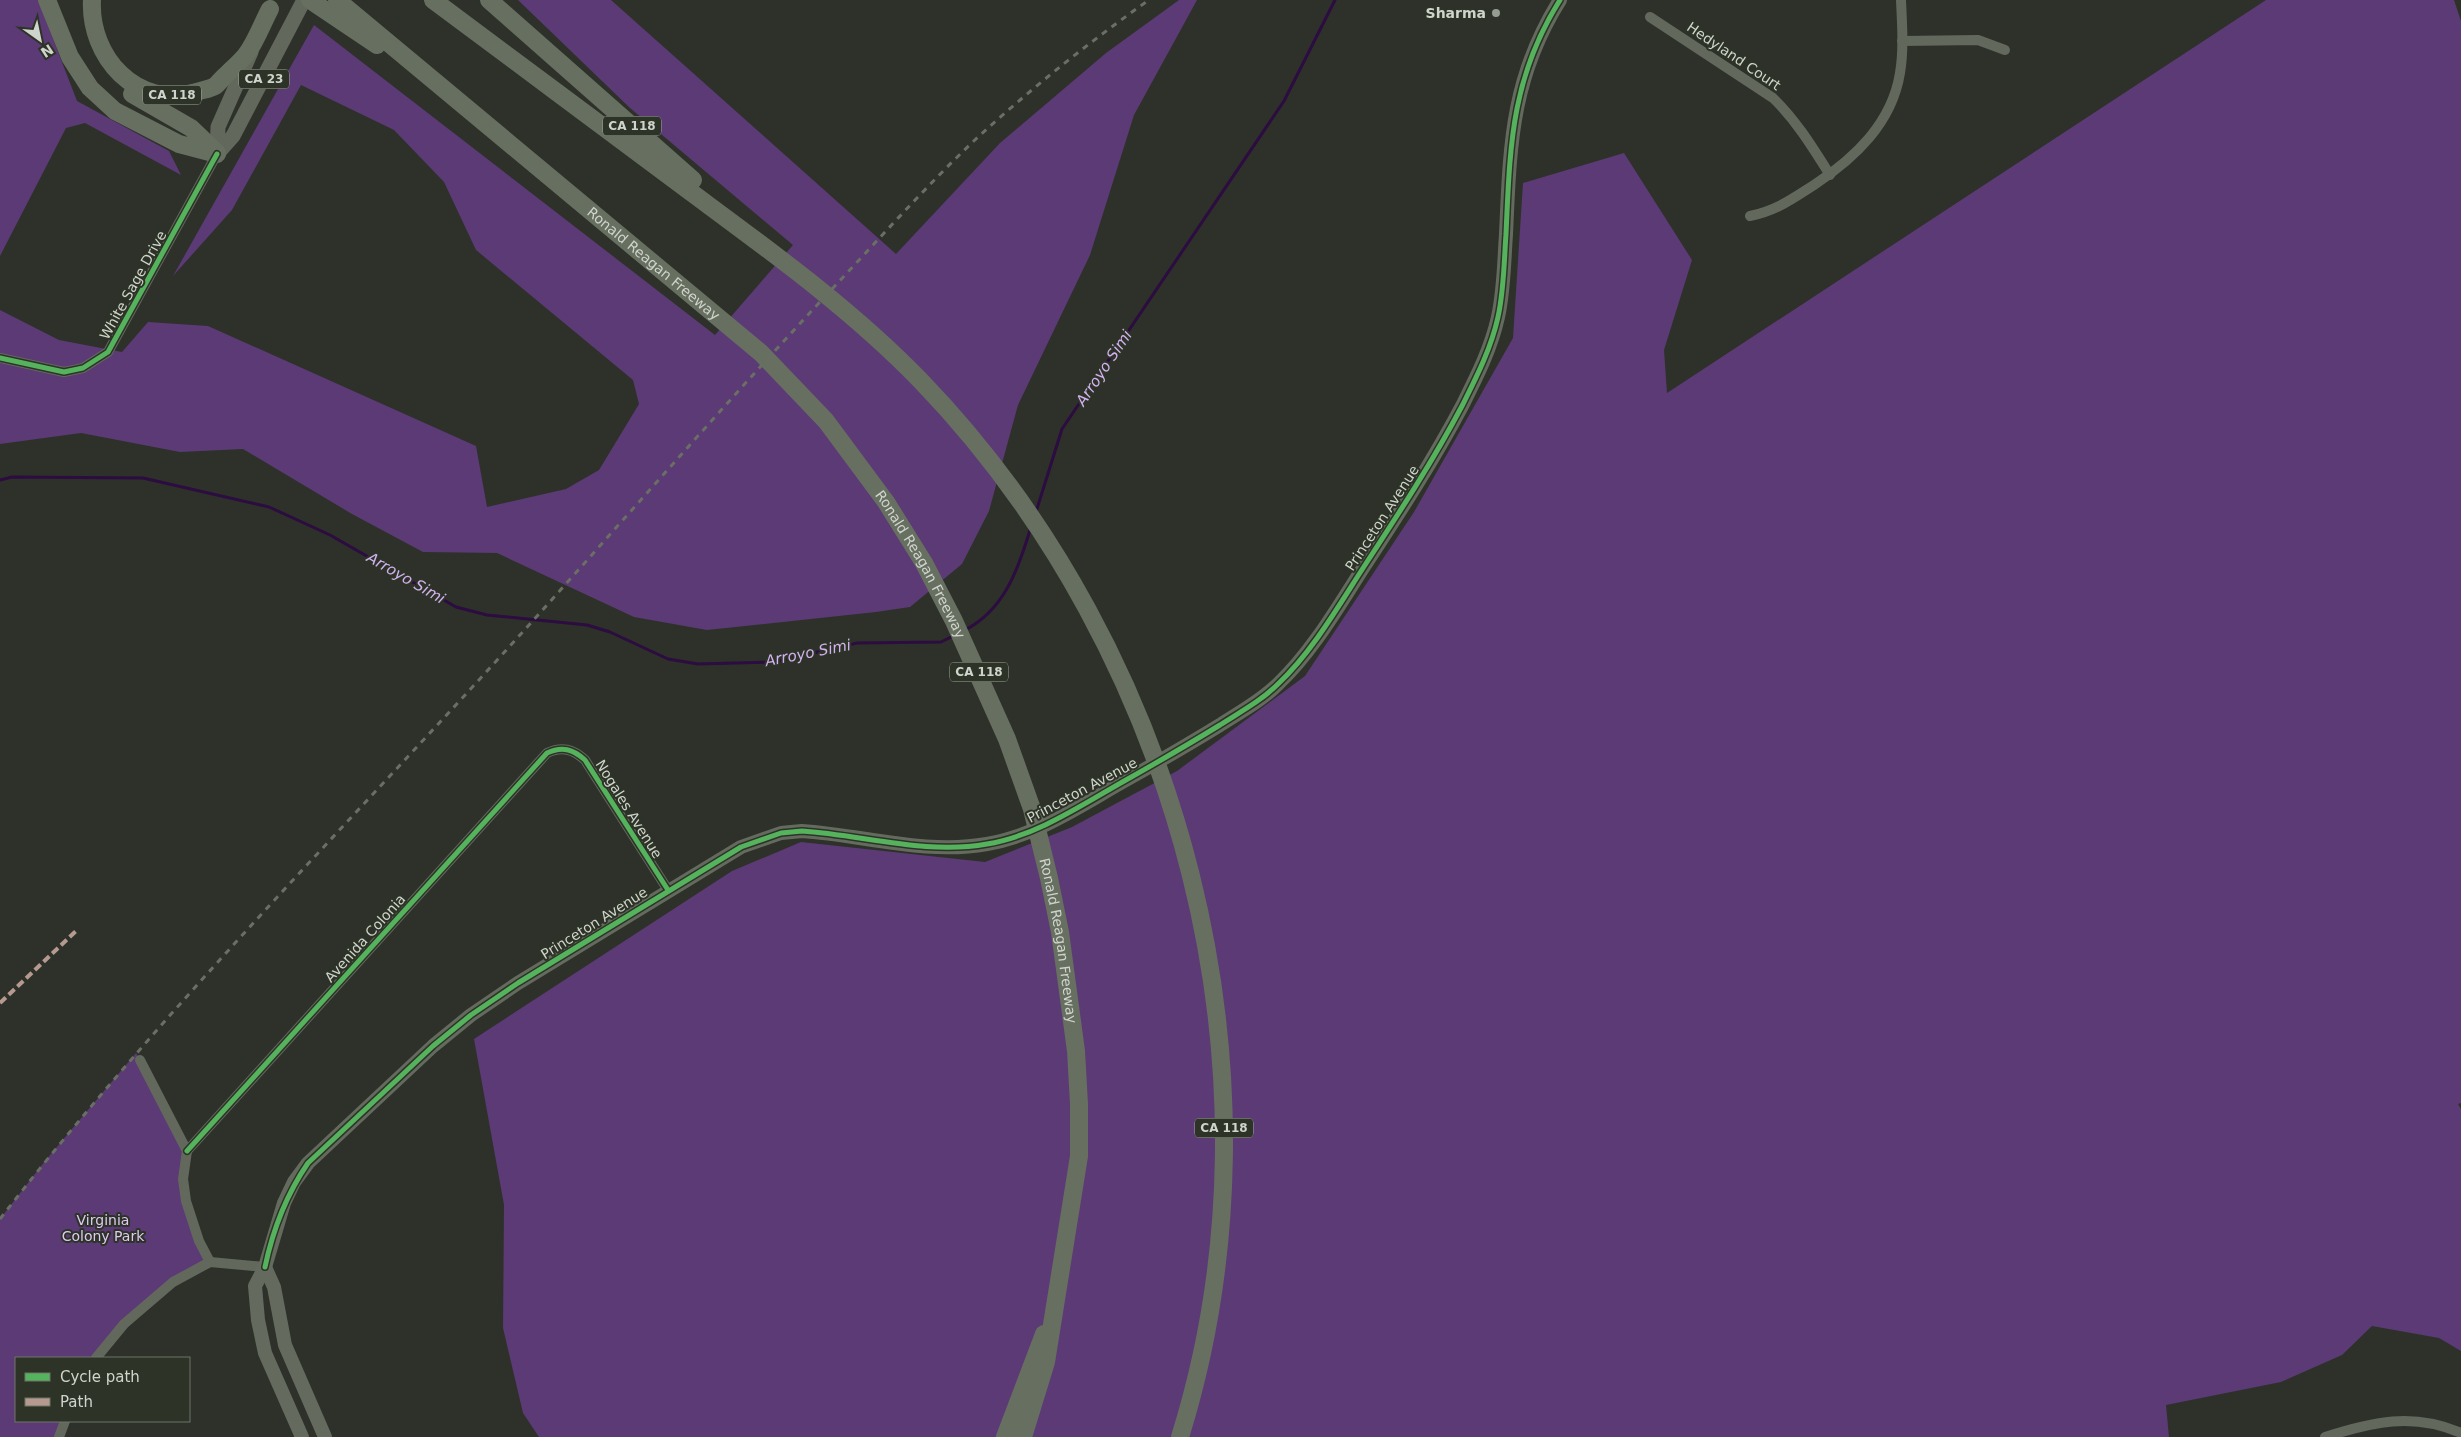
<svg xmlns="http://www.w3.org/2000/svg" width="2461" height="1437" font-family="'DejaVu Sans',sans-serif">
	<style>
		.green { fill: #5b3a75 }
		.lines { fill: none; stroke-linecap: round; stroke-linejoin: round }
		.stream { stroke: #2c0c41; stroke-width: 3 }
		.street { stroke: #63685d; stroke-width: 10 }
		.secondary { stroke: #646b5e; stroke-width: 14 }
		.primary { stroke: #62685b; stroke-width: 15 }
		.highway { stroke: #676f60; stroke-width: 18 }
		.rail { stroke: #6a6f66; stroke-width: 3; stroke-dasharray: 6 6; stroke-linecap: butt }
		.quiet { stroke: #b69a8f; stroke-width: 4; stroke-dasharray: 8 4; stroke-linecap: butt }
		.cycleway-casing { stroke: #2d3427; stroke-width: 8 }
		.cycleway { stroke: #56b35d; stroke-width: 5 }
		.poi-dot { fill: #969b93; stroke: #2d3427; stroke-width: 2 }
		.labels { text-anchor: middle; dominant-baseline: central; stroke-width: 4; stroke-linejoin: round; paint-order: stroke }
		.shield { fill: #2d3427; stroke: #9ea49a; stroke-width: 1 }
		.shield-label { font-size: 12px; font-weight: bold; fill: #cfd4cc }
		.poi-label { font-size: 14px; font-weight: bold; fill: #cfd4cc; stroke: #2d3427; text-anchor: end }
		.street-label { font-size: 14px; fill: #cfd4cc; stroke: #2d3427 }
		.park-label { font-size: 14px; fill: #dfc9f4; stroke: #2d3427 }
		.water-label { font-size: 15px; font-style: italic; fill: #d3b1f2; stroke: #2d3427 }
	</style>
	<rect width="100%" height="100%" fill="#2d312a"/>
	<!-- green -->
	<g class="green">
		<polygon points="0,0 38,0 77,101 169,151 181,175 85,123 66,128 0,256"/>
		<polygon points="518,0 611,0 896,254 1000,143 1106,53 1179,0 1197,0 1134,115 1090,255 1018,405 989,511 962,564 910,607 876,612 707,630 634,617 497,553 423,552 352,514 243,449 180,452 81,433 0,444 0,310 59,340 122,352 148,322 208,326 476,446 487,507 566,489 599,470 639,404 633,380 476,250 444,182 394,130 301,85 232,210 173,276 314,25 715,335 793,245 630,108"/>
		<polygon points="2266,0 2454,0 2461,21 2461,1103 2458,1104 2461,1109 2461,1351 2439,1338 2372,1326 2342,1355 2281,1382 2166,1405 2169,1437 539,1437 523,1413 503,1328 504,1205 474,1039 732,871 801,842 985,862 1072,827 1177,771 1305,676 1414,512 1513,338 1523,183 1624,153 1692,260 1664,350 1667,393"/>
		<polygon points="136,1053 187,1151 183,1179 210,1262 173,1282 96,1358 16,1358 16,1421 65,1421 59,1437 0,1437 0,1219 45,1161"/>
	</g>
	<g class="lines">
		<!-- stream -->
		<g class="stream">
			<polyline points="0,480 12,477 143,478 269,507 330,535 456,607 487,615 587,625 610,632 668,659 698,664 774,662 857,643 941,642 955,635"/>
			<polyline points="1035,515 1062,429 1284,101 1335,0"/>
			<path d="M965,630C1004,610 1018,570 1030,530"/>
		</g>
		<!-- street -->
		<g class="street">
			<path d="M1650,17L1773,98C1796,120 1813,148 1830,175"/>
			<polyline points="1902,41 1978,40 2005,50"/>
			<path d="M1750,216C1776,211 1792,199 1814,185C1855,158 1892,123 1900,73C1904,49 1902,24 1901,0"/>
			<polyline points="0,358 64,372 83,368 108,352 217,154"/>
			<polyline points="140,1060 187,1151 183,1179 186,1201 199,1241 210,1262"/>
			<path d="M187,1151L547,753C562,746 573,749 585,760L668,890"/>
			<polyline points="96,1358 124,1324 173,1282 210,1262 265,1267"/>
			<polyline points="59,1437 65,1421"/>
			<path d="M2325,1437C2372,1422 2413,1412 2461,1433"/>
		</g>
		<!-- secondary -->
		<g class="secondary">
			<polyline points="265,1267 274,1287 285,1345 325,1437"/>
			<path d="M302,1437L265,1353L258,1320L255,1286L265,1267L284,1203L294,1182L308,1163L433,1046L471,1015L518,983L741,847L781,833L802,831C863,835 926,855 987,844C1037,836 1083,804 1126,780C1158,762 1189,744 1220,725C1240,712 1261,701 1278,684C1313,651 1339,605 1365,565C1399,513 1433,461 1462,406C1476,378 1491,349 1498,317C1504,290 1504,262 1506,234C1510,146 1511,78 1560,0"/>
		</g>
		<!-- primary -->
		<g class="primary">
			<polyline points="217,154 233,136 304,0"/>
			<polyline points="217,154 218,127 251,52"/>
		</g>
		<!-- highway -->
		<g class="highway">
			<polyline points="47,0 70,57 90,88 115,111 179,144 217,154"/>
			<path d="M92,0C89,57 137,110 196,92C202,90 210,89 215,86C219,83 222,78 226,75C232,69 239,63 245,56C255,44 262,24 270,9"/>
			<polyline points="310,0 377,45"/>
			<path id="s1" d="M337,0L761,353L826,421L886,502L924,563L954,621L1007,739L1032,809L1049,878L1060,932L1076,1051L1079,1104V1156L1046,1362L1023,1437"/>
			<path d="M433,0C518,63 603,127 688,190C769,250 850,308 920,380C1182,651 1293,1075 1180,1437"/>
			<polyline points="489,0 693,180"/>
			<polyline points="132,94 191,128 217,153"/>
			<polyline points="1005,1437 1044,1334"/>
		</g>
		<!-- rail -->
		<path class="rail" d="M0,1219C165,1006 358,815 538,615C636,506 732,396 832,289C880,238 927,185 978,137C1032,88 1089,42 1149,0"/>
		<!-- quiet -->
		<polyline class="quiet" points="0,1003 77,930"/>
		<defs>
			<g id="cycleway">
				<polyline points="0,358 64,372 83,368 108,352 217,154"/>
				<path d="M187,1151L547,753C562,746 573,749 585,760L668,890"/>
				<path d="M265,1267C273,1229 286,1195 308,1163L433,1046L471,1015L518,983L741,847L781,833L802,831C863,835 926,855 987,844C1037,836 1083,804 1126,780C1158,762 1189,744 1220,725C1240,712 1261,701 1278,684C1313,651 1339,605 1365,565C1399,513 1433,461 1462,406C1476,378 1491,349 1498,317C1504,290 1504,262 1506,234C1510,146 1511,78 1560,0"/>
			</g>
		</defs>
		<!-- cycleway casing -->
		<use href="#cycleway" class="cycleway-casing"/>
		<!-- cycleway -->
		<use href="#cycleway" class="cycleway"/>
	</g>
	<!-- markers -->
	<circle class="poi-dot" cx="1496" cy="13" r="5"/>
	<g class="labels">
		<!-- shield labels -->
		<g class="shield">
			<rect x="239" y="69.5" width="50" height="19" rx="4"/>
			<rect x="143" y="85.5" width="58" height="19" rx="4"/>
			<rect x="603" y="116.5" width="58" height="19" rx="4"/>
			<rect x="950" y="662.5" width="58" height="19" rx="4"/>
			<rect x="1195" y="1118.5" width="58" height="19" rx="4"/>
		</g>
		<g class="shield-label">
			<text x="264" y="79">CA 23</text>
			<text x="172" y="95">CA 118</text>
			<text x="632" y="126">CA 118</text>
			<text x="979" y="672">CA 118</text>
			<text x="1224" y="1128">CA 118</text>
		</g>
		<!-- poi labels -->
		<g class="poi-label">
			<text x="1486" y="13">Sharma</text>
		</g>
		<!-- street labels -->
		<g class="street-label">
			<text transform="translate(1734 56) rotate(34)">Hedyland Court</text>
			<text stroke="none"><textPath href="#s1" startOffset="412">Ronald Reagan Freeway</textPath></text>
			<text transform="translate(133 285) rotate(-61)">White Sage Drive</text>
			<text transform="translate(1382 518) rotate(-57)">Princeton Avenue</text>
			<text stroke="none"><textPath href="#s1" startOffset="818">Ronald Reagan Freeway</textPath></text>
			<text transform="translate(1082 790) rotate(-28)">Princeton Avenue</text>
			<text transform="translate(629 809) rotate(58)">Nogales Avenue</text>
			<text transform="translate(594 923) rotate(-32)">Princeton Avenue</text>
			<text transform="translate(365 938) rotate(-48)">Avenida Colonia</text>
			<text stroke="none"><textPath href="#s1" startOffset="1222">Ronald Reagan Freeway</textPath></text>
		</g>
		<!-- park labels -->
		<g class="park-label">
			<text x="103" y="1220">Virginia<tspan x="103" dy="16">Colony Park</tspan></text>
		</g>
		<!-- water labels -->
		<g class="water-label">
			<text transform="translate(1104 368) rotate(-56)">Arroyo Simi</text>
			<text transform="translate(406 578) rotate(30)">Arroyo Simi</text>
			<text transform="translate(808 653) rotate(-11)">Arroyo Simi</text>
		</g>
	</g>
	<!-- legend -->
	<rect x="15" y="1357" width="175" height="65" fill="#2d3427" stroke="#6e7469"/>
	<rect x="25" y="1373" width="25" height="8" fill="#56b35d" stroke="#6e7469"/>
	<text x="60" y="1382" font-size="15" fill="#cfd4cc">Cycle path</text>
	<rect x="25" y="1398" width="25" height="8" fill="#b69a8f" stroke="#6e7469"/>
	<text x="60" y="1407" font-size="15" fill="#cfd4cc">Path</text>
	<!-- north arrow -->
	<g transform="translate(40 40) rotate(147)" stroke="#2d3427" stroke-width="4" paint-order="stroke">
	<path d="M0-4L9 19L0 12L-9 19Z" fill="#cfd4cc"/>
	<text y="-8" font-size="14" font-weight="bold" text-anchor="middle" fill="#cfd4cc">N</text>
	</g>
</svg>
